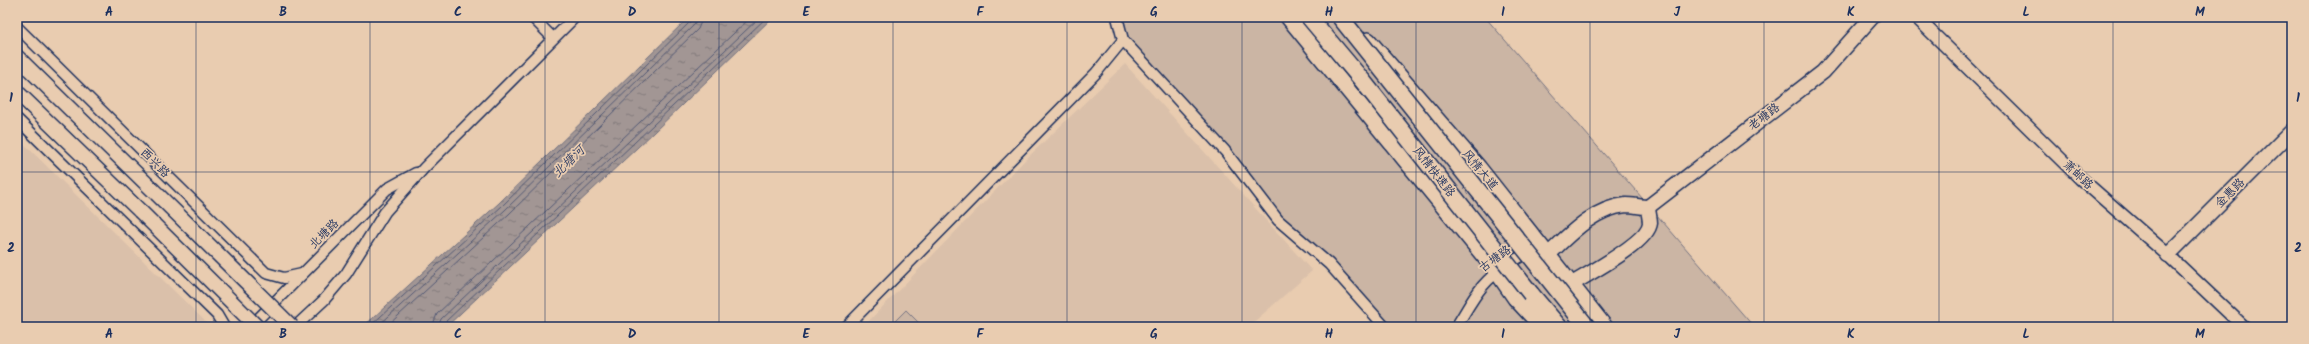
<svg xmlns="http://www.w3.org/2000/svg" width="2309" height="344" font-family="Kalam,'LXGW WenKai TC',sans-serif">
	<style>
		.built { fill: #dac0aa }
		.green { fill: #cbb5a4; stroke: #737281 }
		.water { fill: url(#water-ripples); stroke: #6c6d7e }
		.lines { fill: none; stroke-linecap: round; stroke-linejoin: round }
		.shore { stroke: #515874; stroke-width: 1 }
		.minor-casing { stroke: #1b2f5e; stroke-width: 13 }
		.tertiary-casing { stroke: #1b2f5e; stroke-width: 15 }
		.secondary-casing { stroke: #1b2f5e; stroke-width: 17 }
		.primary-casing { stroke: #1b2f5e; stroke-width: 18 }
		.trunk-casing { stroke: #1b2f5e; stroke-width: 19 }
		.minor { stroke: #e9ccb0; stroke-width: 10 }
		.tertiary { stroke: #e9ccb0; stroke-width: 12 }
		.secondary { stroke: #e9ccb0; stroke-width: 14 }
		.primary { stroke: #e9ccb0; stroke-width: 15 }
		.trunk { stroke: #e9ccb0; stroke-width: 16 }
		.secondary-bridge-casing { stroke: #1b2f5e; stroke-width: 17; stroke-linecap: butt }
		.trunk-bridge-casing { stroke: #1b2f5e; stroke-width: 19; stroke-linecap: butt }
		.secondary-bridge { stroke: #e9ccb0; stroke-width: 14 }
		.trunk-bridge { stroke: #e9ccb0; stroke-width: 16 }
		.grid { fill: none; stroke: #1b2f5e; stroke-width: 1; stroke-opacity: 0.55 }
		.labels { text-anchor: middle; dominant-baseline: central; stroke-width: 3.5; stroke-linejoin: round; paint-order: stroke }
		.street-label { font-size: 12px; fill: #1b2f5e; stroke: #e9ccb0 }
		.water-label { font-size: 13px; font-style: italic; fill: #2f3e66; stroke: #e9ccb0 }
		.neatline { fill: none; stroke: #1b2f5e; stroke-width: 1.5 }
		.grid-label { font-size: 13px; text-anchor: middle; font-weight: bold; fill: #1b2f5e }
	</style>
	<defs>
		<pattern id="water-ripples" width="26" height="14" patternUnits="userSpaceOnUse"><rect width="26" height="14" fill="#a29694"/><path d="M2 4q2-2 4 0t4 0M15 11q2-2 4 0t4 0" fill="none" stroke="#837b7c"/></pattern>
	</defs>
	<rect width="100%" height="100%" fill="#e9ccb0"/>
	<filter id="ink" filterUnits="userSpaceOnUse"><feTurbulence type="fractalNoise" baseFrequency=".025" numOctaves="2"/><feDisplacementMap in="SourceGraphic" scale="8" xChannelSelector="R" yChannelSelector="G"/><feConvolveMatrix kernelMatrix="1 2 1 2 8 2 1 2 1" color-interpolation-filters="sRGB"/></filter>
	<g filter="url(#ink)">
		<!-- built -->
		<g class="built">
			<polygon points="1125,64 1312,271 1248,327 863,327 1025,160"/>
			<polygon points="17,137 211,327 17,327"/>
		</g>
		<!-- green -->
		<g class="green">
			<polygon points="1111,17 1485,17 1754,327 1385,327 1329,264 1278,220 1225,151 1123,40"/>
			<polygon points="906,310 923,327 889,327"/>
		</g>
		<!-- water -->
		<polygon class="water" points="689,17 773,17 654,132 446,327 363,327 499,203"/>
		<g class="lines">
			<!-- shore -->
			<g class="shore">
				<polyline points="369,327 502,206 690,22 692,17"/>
				<polyline points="377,327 505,210 694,25 697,17"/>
				<polyline points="386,327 509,214 698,29 703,17"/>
				<polyline points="432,327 437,314 751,17"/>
				<polyline points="438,327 441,319 760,17"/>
				<polyline points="443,327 445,322 767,17"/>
			</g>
			<defs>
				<g id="minor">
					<polyline points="532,17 553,38"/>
					<polyline points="17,27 266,273 284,278 302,274"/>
					<polyline points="1123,40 1225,151 1278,220 1329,264 1385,327"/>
					<polyline points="17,119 217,315 224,327"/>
					<polyline points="250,327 387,189 416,173"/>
					<polyline points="295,327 324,300 346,274 385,212 424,168 575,17"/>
					<polyline points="846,327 1096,73 1123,40 1117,17"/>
					<path d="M1456,327C1474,298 1480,282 1510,263C1518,258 1523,254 1533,254"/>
				</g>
				<polyline id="tertiary" points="1916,17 2080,178 2168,255 2244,327"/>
				<g id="secondary">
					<polyline points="17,57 157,194"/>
					<polyline points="17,92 140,211"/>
					<polyline points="1648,207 1823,72 1872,17"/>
					<path d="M1549,254C1570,234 1594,208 1626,205C1633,205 1641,207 1648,207C1648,212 1650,218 1650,223C1648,243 1589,273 1572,284"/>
					<polyline points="2168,255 2292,131"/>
				</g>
				<g id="primary">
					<polyline points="1288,17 1497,272 1515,298 1542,327"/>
					<polyline points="1368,40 1479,168 1605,327"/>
				</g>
				<polyline id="trunk" points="1531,294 1559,327"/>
			</defs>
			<!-- minor casing -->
			<use href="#minor" class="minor-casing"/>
			<!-- tertiary casing -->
			<use href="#tertiary" class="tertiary-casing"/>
			<!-- secondary casing -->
			<use href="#secondary" class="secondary-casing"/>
			<!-- primary casing -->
			<use href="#primary" class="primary-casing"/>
			<!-- trunk casing -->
			<use href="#trunk" class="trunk-casing"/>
			<!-- minor -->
			<use href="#minor" class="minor"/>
			<!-- tertiary -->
			<use href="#tertiary" class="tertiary"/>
			<!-- secondary -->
			<use href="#secondary" class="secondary"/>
			<!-- primary -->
			<use href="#primary" class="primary"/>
			<!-- trunk -->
			<use href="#trunk" class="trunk"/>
			<defs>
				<g id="secondary-bridge">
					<polyline points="157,194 292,327"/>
					<polyline points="140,211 257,327"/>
				</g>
				<g id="trunk-bridge">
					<polyline points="1309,17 1362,80 1531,294"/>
					<polyline points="1340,17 1587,327"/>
				</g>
			</defs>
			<!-- secondary-bridge casing -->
			<use href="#secondary-bridge" class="secondary-bridge-casing"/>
			<!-- trunk-bridge casing -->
			<use href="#trunk-bridge" class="trunk-bridge-casing"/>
			<!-- secondary-bridge -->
			<use href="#secondary-bridge" class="secondary-bridge"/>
			<!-- trunk-bridge -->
			<use href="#trunk-bridge" class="trunk-bridge"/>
		</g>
	</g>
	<!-- grid -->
	<path class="grid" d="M196,17V327M370,17V327M545,17V327M719,17V327M893,17V327M1067,17V327M1242,17V327M1416,17V327M1590,17V327M1764,17V327M1939,17V327M2113,17V327M17,172H2292"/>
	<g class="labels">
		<!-- street labels -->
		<g class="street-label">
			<text transform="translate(1764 117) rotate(-38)">老塘路</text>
			<text transform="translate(155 163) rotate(45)">西兴路</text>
			<text transform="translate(1480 170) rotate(50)">风情大道</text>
			<text transform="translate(1434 172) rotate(52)">风情快速路</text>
			<text transform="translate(2078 175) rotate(43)">萧邮路</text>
			<text transform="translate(2230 193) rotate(-45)">金惠路</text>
			<text transform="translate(324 234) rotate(-45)">北塘路</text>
			<text transform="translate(1495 259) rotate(-36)">古塘路</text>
		</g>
		<!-- water labels -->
		<g class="water-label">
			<text transform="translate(569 162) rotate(-44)">北塘河</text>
		</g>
	</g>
	<!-- margin -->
	<rect width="2309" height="344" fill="none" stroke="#e9ccb0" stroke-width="44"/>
	<rect x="22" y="22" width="2265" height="300" class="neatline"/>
	<g class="grid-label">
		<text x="109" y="16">A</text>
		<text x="283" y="16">B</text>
		<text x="458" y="16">C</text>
		<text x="632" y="16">D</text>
		<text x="806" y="16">E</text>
		<text x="980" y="16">F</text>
		<text x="1154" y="16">G</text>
		<text x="1329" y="16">H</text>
		<text x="1503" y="16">I</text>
		<text x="1677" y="16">J</text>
		<text x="1851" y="16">K</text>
		<text x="2026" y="16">L</text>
		<text x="2200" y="16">M</text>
		<text x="11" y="102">1</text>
		<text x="2298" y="102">1</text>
		<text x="11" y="252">2</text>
		<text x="2298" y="252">2</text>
		<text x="109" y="338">A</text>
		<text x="283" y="338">B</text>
		<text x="458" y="338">C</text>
		<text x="632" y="338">D</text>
		<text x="806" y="338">E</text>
		<text x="980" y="338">F</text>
		<text x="1154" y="338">G</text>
		<text x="1329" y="338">H</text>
		<text x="1503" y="338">I</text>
		<text x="1677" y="338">J</text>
		<text x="1851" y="338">K</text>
		<text x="2026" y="338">L</text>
		<text x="2200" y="338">M</text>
	</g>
</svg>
